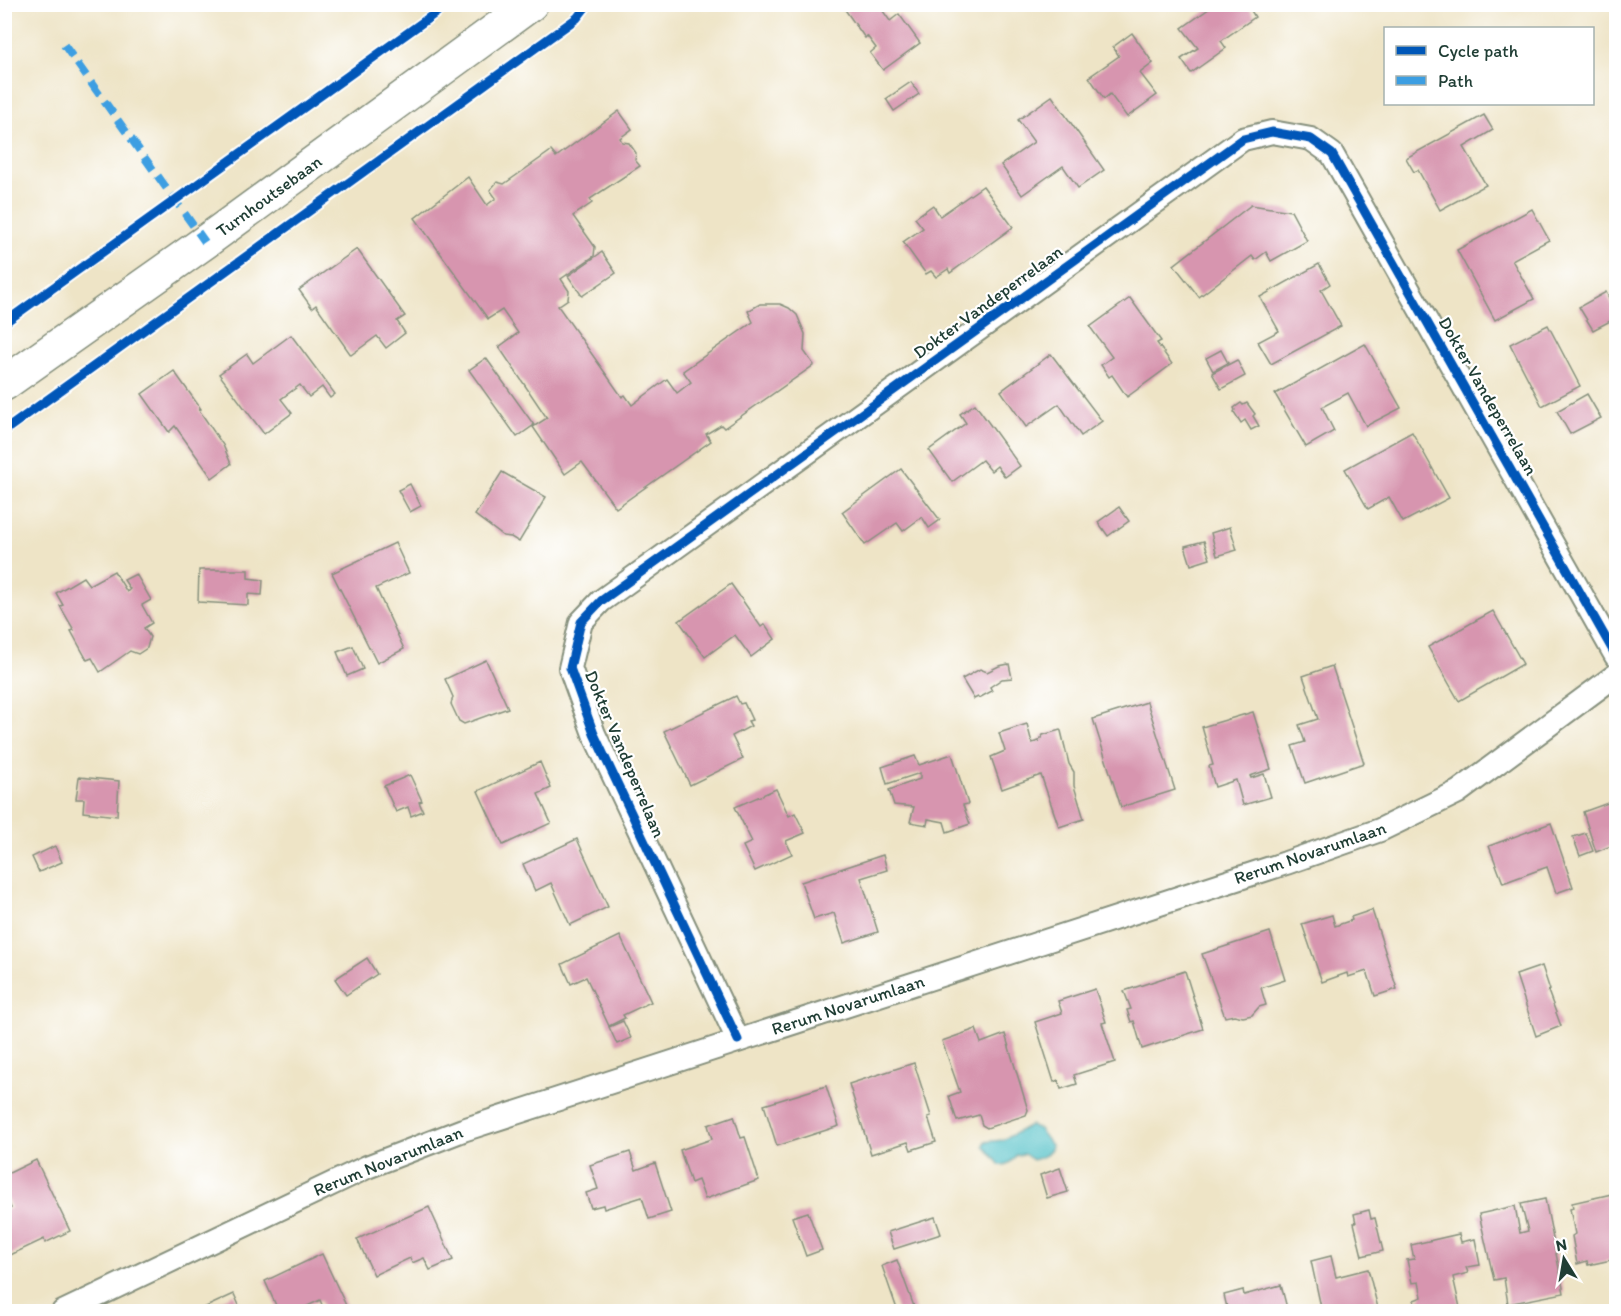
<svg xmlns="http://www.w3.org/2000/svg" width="1621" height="1316" font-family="Itim,sans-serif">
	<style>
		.water { fill: #52c1c7; stroke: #387f7e; stroke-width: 1.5 }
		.building { fill: #d795af }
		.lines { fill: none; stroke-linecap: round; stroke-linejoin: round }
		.street-casing { stroke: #86907d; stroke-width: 26 }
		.secondary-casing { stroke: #86907d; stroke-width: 36 }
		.street { stroke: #fff; stroke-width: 22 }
		.secondary { stroke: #fff; stroke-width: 33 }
		.quiet { stroke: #3c9ee2; stroke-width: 8; stroke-dasharray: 15 8; stroke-linecap: butt }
		.cycleway-casing { stroke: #fff; stroke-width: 13 }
		.cycleway { stroke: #0057b8; stroke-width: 9 }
		.labels { text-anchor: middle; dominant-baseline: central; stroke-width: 4.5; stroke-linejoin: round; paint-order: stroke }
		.street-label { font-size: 18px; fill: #1f3d34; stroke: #fff }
	</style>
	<rect width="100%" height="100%" fill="#fff"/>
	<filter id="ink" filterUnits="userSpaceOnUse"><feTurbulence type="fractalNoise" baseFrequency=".0167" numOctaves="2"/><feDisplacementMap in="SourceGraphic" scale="12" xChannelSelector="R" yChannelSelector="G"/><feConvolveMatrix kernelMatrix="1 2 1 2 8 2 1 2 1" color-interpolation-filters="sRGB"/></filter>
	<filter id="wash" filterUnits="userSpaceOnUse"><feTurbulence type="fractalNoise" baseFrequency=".008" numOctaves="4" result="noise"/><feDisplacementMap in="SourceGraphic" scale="24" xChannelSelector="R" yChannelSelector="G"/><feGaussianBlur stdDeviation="1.35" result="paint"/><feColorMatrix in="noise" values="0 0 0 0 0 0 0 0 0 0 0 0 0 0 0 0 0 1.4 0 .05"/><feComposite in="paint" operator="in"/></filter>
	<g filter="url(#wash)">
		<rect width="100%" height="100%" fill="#eee4c6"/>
		<!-- water -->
		<path class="water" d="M1030,1125L1039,1129L1051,1145V1149L1044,1156L1033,1160L1024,1154L1016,1155C1013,1161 1007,1166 1000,1165L984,1146L985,1142L1003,1140Z"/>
		<g id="blocks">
			<!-- building -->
			<g class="building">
				<polygon points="841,4 878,4 890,21 899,14 920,43 883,70 870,53 876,48 867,36 865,38"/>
				<polygon points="1208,4 1247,4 1255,17 1221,41 1226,48 1191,73 1181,59 1198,48 1182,28 1210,8"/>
				<polygon points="1132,33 1153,63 1140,73 1157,95 1127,117 1110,94 1104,99 1089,77 1119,56 1113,47"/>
				<polygon points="911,82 919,94 894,111 886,99"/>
				<polygon points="1052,96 1104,170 1078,188 1063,166 1022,195 1001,165 1034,142 1018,120"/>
				<polygon points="619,111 632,129 620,138 622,142 629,143 636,153 635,160 640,166 590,199 592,203 573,216 595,247 594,256 561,279 569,291 568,299 558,306 622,397 625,395 632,405 667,379 677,393 691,382 683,371 753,322 748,311 760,304 780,304 789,308 797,315 805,334 804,351 814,365 724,428 721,425 706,434 711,441 616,508 582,462 565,474 533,427 547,418 499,347 518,333 502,310 488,319 415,218 468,177 487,205 496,198 490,190 497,182 504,184 551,151 556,157"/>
				<polygon points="1484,115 1493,130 1464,147 1486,185 1440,210 1418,170 1414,172 1406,158"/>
				<polygon points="983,186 1013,227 950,273 948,269 936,277 931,271 926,274 903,242 923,228 915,218 933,205 940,216"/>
				<polygon points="1251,205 1291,211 1307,241 1271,261 1266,252 1255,260 1252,256 1199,297 1174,265"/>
				<polygon points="1532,209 1549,240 1512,260 1534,299 1495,320 1457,250"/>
				<polygon points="357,249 405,316 397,321 405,333 386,348 377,336 351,355 316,305 312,308 299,290"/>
				<polygon points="602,252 616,273 582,296 568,276"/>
				<polygon points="1319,264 1330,284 1321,290 1341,326 1271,364 1258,342 1279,331 1260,297"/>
				<polygon points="1606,292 1616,312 1616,318 1593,330 1579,307"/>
				<polygon points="1130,298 1161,341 1157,343 1172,364 1127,397 1112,375 1109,377 1101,365 1112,357 1090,327"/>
				<polygon points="1548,325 1580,386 1542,406 1510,344"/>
				<polygon points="291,335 335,394 330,398 322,387 309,397 300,385 281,399 292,413 264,434 219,374 247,354 253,363"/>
				<polygon points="1365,344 1401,408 1366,426 1348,393 1322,407 1334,431 1306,447 1275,394"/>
				<polygon points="1221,350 1228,363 1213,371 1206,358"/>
				<polygon points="1051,354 1102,421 1081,436 1059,404 1026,427 1001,391"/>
				<polygon points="486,358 534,425 517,437 469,370"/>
				<polygon points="1237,360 1245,376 1221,389 1212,373"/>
				<polygon points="174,371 201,409 199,410 223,445 231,464 212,478 175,426 169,432 142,394"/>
				<polygon points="1587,394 1601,418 1570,434 1557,411"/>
				<polygon points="1241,403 1243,405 1247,403 1255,414 1253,416 1259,426 1251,430 1245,420 1241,423 1234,412 1235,410 1234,408"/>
				<polygon points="975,404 1020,466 1005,477 997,466 991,471 982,460 952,482 929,450 966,423 960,414"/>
				<polygon points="1412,432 1449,498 1403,522 1389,497 1368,509 1345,469"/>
				<polygon points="901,469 940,520 929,528 922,517 903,531 897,523 865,545 842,512"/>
				<polygon points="502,472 546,497 519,542 511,537 503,536 475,515"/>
				<polygon points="410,484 421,506 410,512 398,490"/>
				<polygon points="1119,507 1129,521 1108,536 1098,522"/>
				<polygon points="1230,527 1237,550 1217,556 1211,533"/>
				<polygon points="1204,541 1210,559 1191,565 1185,546"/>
				<polygon points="395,543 409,573 376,588 404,649 377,663 332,573"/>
				<polygon points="199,570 248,570 248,578 263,580 262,595 248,594 248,605 198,602"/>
				<polygon points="114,571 127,592 130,589 124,580 136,574 151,600 142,605 152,623 144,628 150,637 147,648 138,654 130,651 100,672 92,658 87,660 71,631 74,630 60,606 63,605 56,593 83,577 89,585"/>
				<polygon points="731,584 761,627 765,624 775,639 751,657 735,635 705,657 679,621"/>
				<polygon points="1493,611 1523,664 1459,701 1428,647"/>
				<polygon points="353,646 363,669 347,676 337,652"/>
				<polygon points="486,660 508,708 464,724 459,721 451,704 453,697 445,679"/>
				<polygon points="1009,664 1012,678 1002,679 990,687 992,691 979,698 978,697 974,699 962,679 980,669 987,672 999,666"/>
				<polygon points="1332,666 1364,763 1305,783 1292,746 1305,742 1299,725 1318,719 1303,676"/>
				<polygon points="736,696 740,704 744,703 752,720 748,721 751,726 732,736 743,759 690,785 664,731"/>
				<polygon points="1147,702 1175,790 1121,807 1093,719"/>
				<polygon points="1253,712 1271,769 1250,776 1251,778 1264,774 1271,797 1243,805 1236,780 1215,787 1209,766 1213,765 1202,727"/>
				<polygon points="1027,724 1032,743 1039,741 1043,735 1060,730 1061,731 1069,764 1074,772 1074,786 1084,819 1059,827 1041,775 1002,789 991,757 1005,751 999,733"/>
				<polygon points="952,754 968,804 963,805 970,824 947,832 944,822 928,819 927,825 910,822 914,807 894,805 889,790 920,779 920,773 887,784 882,767 915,756 919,765"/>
				<polygon points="540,762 551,788 538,794 551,823 503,845 478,791"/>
				<polygon points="410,775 422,801 419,802 423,811 411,816 408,807 396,812 384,786"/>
				<polygon points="79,777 119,781 117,816 83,812 84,799 76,799"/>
				<polygon points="776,789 789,816 795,813 805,833 786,841 792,854 755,871 743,846 752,842 735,807"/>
				<polygon points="1616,800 1616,844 1596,852 1583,812"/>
				<polygon points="1551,823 1573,887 1556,893 1547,867 1503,883 1489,846"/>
				<polygon points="1586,833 1593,851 1580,856 1573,837"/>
				<polygon points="577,839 608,907 570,925 551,883 535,891 523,864"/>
				<polygon points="55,846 62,862 39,872 32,857"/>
				<polygon points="883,855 887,870 861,878 878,932 844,943 834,913 814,919 801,882"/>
				<polygon points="1372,910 1397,989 1375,996 1367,971 1348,977 1347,973 1322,982 1302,924 1332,915 1335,926 1352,920 1351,917"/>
				<polygon points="1270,932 1285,980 1261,988 1266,1005 1259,1007 1252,1015 1243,1017 1234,1015 1225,1017 1202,954"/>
				<polygon points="620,936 651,1002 623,1015 625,1018 609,1026 586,977 571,984 562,964"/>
				<polygon points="367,958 377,974 346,995 335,979"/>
				<polygon points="1542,966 1550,990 1548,991 1561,1026 1536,1036 1516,975"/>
				<polygon points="1185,971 1203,1029 1142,1049 1134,1021 1131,1022 1127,1010 1131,1009 1124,991"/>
				<polygon points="1095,989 1106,1022 1102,1023 1115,1062 1074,1075 1077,1084 1061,1089 1058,1080 1054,1082 1035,1022 1062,1013 1058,1001"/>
				<polygon points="623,1021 631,1038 617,1044 609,1027"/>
				<polygon points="976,1029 981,1043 1005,1034 1028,1110 1026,1115 987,1128 982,1125 979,1115 957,1121 949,1096 960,1092 942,1041"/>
				<polygon points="914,1063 931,1116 928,1117 936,1142 911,1150 908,1142 871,1154 849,1084"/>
				<polygon points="826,1086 839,1126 777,1146 764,1105"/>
				<polygon points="734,1116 741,1138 745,1137 759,1180 705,1199 698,1180 691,1183 680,1150 712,1139 708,1125"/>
				<polygon points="630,1152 636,1170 655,1163 671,1212 649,1219 642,1197 604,1209 603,1205 591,1208 586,1193 598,1189 590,1165"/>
				<polygon points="36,1160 70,1231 45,1243 44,1239 4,1258 4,1211 11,1208 5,1195 5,1175"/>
				<polygon points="1060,1168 1068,1192 1047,1198 1040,1175"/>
				<polygon points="1616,1193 1616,1259 1588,1265 1587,1261 1577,1264 1572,1236 1575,1234 1570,1209 1573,1208 1572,1203"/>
				<polygon points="1545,1199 1564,1293 1508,1304 1504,1278 1494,1280 1479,1214 1515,1206 1520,1233 1528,1231 1521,1204"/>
				<polygon points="429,1207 453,1260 430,1270 424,1258 412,1263 410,1258 374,1275 357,1239"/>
				<polygon points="1369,1210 1371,1219 1375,1218 1383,1251 1362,1256 1354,1223 1356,1223 1354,1214"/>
				<polygon points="808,1212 822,1250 806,1256 792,1217"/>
				<polygon points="935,1217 941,1234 894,1249 888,1232"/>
				<polygon points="1459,1234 1461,1242 1475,1239 1480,1265 1466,1267 1468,1273 1453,1277 1461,1312 1416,1312 1414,1300 1422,1297 1419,1282 1412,1283 1407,1260 1414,1259 1411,1245"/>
				<polygon points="322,1254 349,1312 325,1312 320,1300 295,1312 279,1312 265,1281"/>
				<polygon points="1331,1256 1336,1277 1368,1269 1379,1312 1322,1312 1311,1261"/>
				<polygon points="897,1260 916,1312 898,1312 882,1266"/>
				<polygon points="1281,1285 1288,1312 1228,1312 1224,1295 1243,1290 1244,1295"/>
				<polygon points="234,1294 242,1312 195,1312"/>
			</g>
		</g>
	</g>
	<g filter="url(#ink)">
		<use href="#blocks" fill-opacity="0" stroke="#86907d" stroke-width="1.5"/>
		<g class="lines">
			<defs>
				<g id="street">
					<polyline points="738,1040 594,734 570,668 581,622 601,601 1243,139 1272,132 1311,139 1332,154 1616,656"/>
					<polyline points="63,1312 367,1167 463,1130 1286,863 1380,830 1458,792 1616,675"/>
				</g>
				<polyline id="secondary" points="4,384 205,242 531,4"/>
			</defs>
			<!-- street casing -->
			<use href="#street" class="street-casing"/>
			<!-- secondary casing -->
			<use href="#secondary" class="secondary-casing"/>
			<!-- street -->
			<use href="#street" class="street"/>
			<!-- secondary -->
			<use href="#secondary" class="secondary"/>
			<!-- quiet -->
			<polyline class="quiet" points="64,45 205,242"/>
			<defs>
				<g id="cycleway">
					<polyline points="4,323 448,4"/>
					<polyline points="4,431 577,18 588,4"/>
					<polyline points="738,1040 594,734 570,668 581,622 601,601 1243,139 1272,132 1311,139 1332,154 1616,656"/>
				</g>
			</defs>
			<!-- cycleway casing -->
			<use href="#cycleway" class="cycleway-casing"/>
			<!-- cycleway -->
			<use href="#cycleway" class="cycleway"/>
		</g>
	</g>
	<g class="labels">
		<!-- street labels -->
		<g class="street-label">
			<text transform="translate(269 196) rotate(-36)">Turnhoutsebaan</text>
			<text transform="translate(988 302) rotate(-36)">Dokter Vandeperrelaan</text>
			<text transform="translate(1488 396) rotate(60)">Dokter Vandeperrelaan</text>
			<text transform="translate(625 754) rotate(67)">Dokter Vandeperrelaan</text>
			<text transform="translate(1310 853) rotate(-19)">Rerum Novarumlaan</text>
			<text transform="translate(848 1005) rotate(-18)">Rerum Novarumlaan</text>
			<text transform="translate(388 1161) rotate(-22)">Rerum Novarumlaan</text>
		</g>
	</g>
	<!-- margin -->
	<rect width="1621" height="1316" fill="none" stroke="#fff" stroke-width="24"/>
	<!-- legend -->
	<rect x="1384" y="27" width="210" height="78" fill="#ffffff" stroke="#a5b1ae" stroke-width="1.5"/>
	<rect x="1396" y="46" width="30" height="9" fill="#0057b8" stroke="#a5b1ae" stroke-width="1.5"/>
	<text x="1438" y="57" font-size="18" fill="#1f3d34">Cycle path</text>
	<rect x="1396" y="76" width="30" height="9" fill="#3c9ee2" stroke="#a5b1ae" stroke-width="1.5"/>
	<text x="1438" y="87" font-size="18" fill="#1f3d34">Path</text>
	<!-- north arrow -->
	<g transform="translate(1564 1259) rotate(349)" stroke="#ffffff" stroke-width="4.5" paint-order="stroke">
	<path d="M0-4.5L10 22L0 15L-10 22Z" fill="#1f3d34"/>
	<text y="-9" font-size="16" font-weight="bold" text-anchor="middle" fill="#1f3d34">N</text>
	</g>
</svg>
